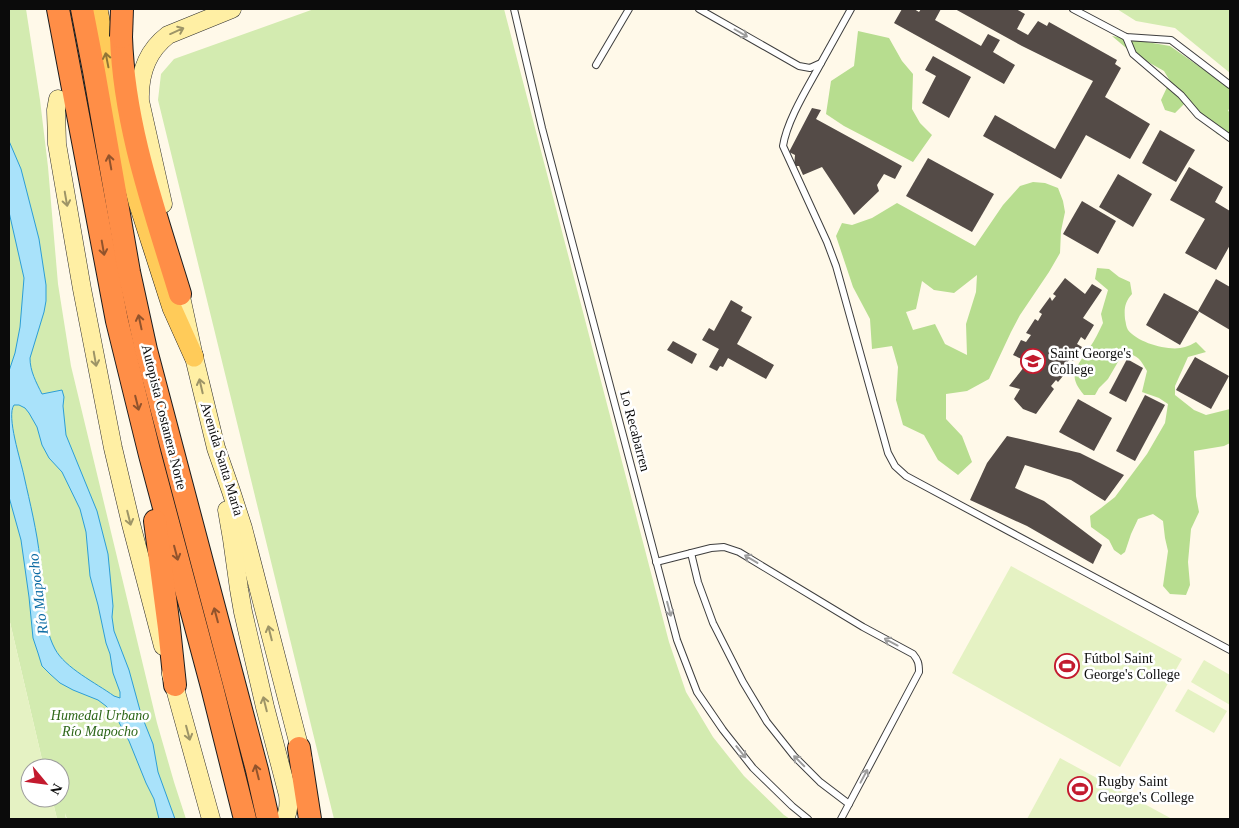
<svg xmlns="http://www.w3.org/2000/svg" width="1239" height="828" font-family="'Times New Roman',serif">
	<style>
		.green { fill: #d3ebb0 }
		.forest { fill: #b7dd8f; fill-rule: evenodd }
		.pitch { fill: #e5f2c3 }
		.water { fill: #a9e2fa; stroke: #2c9ed6; fill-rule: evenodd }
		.building { fill: #544b47 }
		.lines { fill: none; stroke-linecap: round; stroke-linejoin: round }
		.lane-casing { stroke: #3e3e3e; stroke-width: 8 }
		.secondary-casing { stroke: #2d2d2d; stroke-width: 19 }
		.primary-casing { stroke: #1c1c1c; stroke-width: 20 }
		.highway-casing { stroke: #1c1c1c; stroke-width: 24 }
		.lane { stroke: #fff; stroke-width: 6 }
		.secondary { stroke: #ffefa4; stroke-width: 18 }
		.primary { stroke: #ffcb59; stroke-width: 19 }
		.highway { stroke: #ff8e47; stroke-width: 22 }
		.highway-bridge-casing { stroke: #1c1c1c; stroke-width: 24; stroke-linecap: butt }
		.highway-bridge { stroke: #ff8e47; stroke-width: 22 }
		.oneway { stroke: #9d9467 }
		.oneway2 { stroke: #9d9d9d }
		.oneway3 { stroke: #917536 }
		.oneway4 { stroke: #91532c }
		.labels { text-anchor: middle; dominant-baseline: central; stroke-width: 5; stroke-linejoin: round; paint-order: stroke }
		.poi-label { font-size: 14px; fill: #0b0b0b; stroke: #fff; text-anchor: start }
		.street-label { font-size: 14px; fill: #0b0b0b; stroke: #fff }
		.park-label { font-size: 14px; font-style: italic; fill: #2d6618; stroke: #fff }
		.water-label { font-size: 15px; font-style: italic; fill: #0d6ca4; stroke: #fff }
	</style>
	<rect width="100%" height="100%" fill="#fff9e9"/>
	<!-- green -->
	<g class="green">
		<polygon points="9,9 26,9 40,100 48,167 58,284 71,366 157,723 174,782 186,819 67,819 65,813 66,819 57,819 52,798 60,798 60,768 44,768 9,618"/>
		<polygon points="314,9 504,9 669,642 686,692 713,737 744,776 784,815 790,819 334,819 158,100 161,74 174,59"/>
		<polygon points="1117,9 1230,9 1230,73 1175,28 1136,21"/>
	</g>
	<!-- forest -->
	<g class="forest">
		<polygon points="858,31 889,38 902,61 913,74 912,109 920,123 932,135 913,162 844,126 826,114 831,81 854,66"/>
		<polygon points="1112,36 1170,46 1230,88 1230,109 1228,110 1230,114 1230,138 1217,134 1208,122 1187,101 1175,113 1165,110 1161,100 1170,81 1164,71 1132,53"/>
		<path d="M1033,182L1045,183L1058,188L1063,201L1065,212L1061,231L1060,253L1049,272L1020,315L1011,332L989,379L967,391L946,394V419L962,436L972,462L958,475L938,460L924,435L903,425L896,400L898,367L892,346L872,349L870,319L853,287L836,236L842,223L852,225L872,218L897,203L975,246L1003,205L1020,186ZM977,275L976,292L966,324L967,355L945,344L935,324L913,330L906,312L916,309L922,281L934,290L954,293Z"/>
		<path d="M1097,268L1109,269L1119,277L1130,282L1132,294C1125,302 1124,308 1125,319C1126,323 1126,327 1128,330C1138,343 1170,352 1185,347C1189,346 1192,344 1196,342L1206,352L1188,357L1175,386V395L1194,410L1206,415L1230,409V443L1224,446L1194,451L1196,496L1199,512L1191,529L1188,562L1190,585L1186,595L1170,594L1163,586L1168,551L1165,538L1163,521L1153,514L1138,519L1131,534L1125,552L1121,555L1114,550L1109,540L1091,527L1090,516L1101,508L1115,497L1147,454L1165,423L1168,404L1159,398L1142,392L1147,371C1140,359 1137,353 1122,355L1108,379L1099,388L1095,395H1084C1066,374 1077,367 1090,347C1095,340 1099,331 1103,323L1101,314L1108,290L1095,279Z"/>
	</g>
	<!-- pitch -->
	<g class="pitch">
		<polygon points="1011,566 1182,659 1120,767 952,673"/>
		<polygon points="9,618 44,768 30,768 30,798 52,798 57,819 9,819"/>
		<polygon points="1204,660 1230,675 1230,705 1191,682"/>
		<polygon points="1188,689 1227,711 1214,733 1175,711"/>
		<polygon points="1060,758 1172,819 1027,819"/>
	</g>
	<!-- water -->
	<path class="water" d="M9,141L21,169L39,239L46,285V301L44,312L30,358C30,371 36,382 42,394L62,390L64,397L63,406L66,435L97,511L108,554L113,606L112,617L114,631L129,670L141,714L153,744L158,772L175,819H159L154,799L146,783L129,741L115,715L106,706L98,700L73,690L60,683L50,674L42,666L38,653L33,638L29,597L21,540L9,497V371L15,353L20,327L24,278L9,212ZM14,405H19L25,408L29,413L37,427L42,445L49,458L62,472L80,509L86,532L90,576L93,587L98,605L106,643L110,654L113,673L120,692V698L114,696C96,683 65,668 55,649C41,623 44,588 40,559C37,531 30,503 24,476C21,461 6,416 14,405Z"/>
	<!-- building -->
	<g class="building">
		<polygon points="902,9 914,9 919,12 921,9 941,9 935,20 981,46 988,34 1000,40 993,52 1015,65 1004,84 894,23"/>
		<polygon points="955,9 1016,9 1025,14 1017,29 1028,35 1038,21 1047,26 1049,22 1117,60 1115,64 1121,68 1105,97 1150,124 1130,159 1086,135 1061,179 983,136 995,115 1055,149 1093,81 1022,46"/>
		<polygon points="933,56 971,77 949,118 922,103 936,76 925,70"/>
		<polygon points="812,108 821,110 816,119 902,166 895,179 884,174 877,185 879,191 854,215 822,167 803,175 799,166 794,166 795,155 789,152"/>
		<polygon points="1160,130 1195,150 1176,182 1142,163"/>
		<polygon points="928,158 994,194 972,232 906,196"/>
		<polygon points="1189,167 1223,187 1215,202 1230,211 1230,245 1216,270 1185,253 1205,219 1170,200"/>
		<polygon points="1118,174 1152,194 1133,227 1099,207"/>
		<polygon points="1082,201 1116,221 1098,254 1063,234"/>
		<polygon points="1065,278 1085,294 1092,284 1102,290 1083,318 1094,325 1085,340 1081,337 1077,344 1082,347 1073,361 1070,359 1063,368 1068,370 1058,382 1056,380 1051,386 1054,389 1036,414 1023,409 1014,399 1020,389 1009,386 1028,362 1013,355 1021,340 1026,342 1031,335 1026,333 1035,319 1038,321 1042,314 1039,312 1050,297 1052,301 1056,296 1053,294"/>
		<polygon points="1216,279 1230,287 1230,330 1198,311"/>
		<polygon points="1164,293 1199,312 1180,345 1146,325"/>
		<polygon points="731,300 743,307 741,311 752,317 737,344 774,365 766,379 728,358 723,367 720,366 717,371 709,367 719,349 702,340 709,328 714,331"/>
		<polygon points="673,341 697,354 692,364 667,350"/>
		<polygon points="1195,357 1229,376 1211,409 1176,390"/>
		<polygon points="1127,359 1143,368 1126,402 1109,393"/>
		<polygon points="1145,395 1165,405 1135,461 1116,451"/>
		<polygon points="1078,399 1112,418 1094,451 1059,432"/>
		<polygon points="1007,436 1080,453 1124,475 1105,501 1071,480 1025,465 1015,488 1044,501 1102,545 1093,564 1027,526 970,500 987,463"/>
	</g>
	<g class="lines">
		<defs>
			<g id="lane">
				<polyline points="514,9 542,128 677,640 697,692 723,730 753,768 792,806 808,819"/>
				<polyline points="699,9 799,66 810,68 821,63 851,9"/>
				<polyline points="1073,9 1126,37 1171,40 1230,85"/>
				<polyline points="1126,37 1133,54 1181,95 1198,115 1230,138"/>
				<path d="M821,63C808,87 787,120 783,146L827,242L836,266L888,453L895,466L906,476L1230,650"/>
				<polyline points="596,65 629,9"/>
				<polyline points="691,553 698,582 713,623 743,682 767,722 794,756 820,782 849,804"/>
				<path d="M656,562L711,548L724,547L739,552L863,627L913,654C918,660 919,663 919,672L841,819"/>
			</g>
			<g id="secondary">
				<polyline points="58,99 56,110 57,144 82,289 113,448 131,524 163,646"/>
				<path d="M163,204L140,101C139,75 147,51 168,35L232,9"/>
				<polyline points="178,283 194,357 216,448 231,491 243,528 303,761"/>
				<path d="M227,510L232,539L239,589L243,612L265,707L288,795C289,804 289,811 285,819"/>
				<polyline points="171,674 211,819"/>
			</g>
			<polyline id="primary" points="98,9 121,134 138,202 172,308 194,357"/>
			<g id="highway">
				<polyline points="58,9 117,321 150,455 212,687 245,819"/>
				<polyline points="82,9 94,71 129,272 146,350 257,770 268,819"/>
				<path d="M121,37C124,126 154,209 180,294"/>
				<polyline points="155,521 169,628 175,685"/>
				<polyline points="299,748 310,819"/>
			</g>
		</defs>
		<!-- lane casing -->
		<use href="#lane" class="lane-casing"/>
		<!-- secondary casing -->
		<use href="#secondary" class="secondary-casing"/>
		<!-- primary casing -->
		<use href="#primary" class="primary-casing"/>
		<!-- highway casing -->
		<use href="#highway" class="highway-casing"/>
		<!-- lane -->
		<use href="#lane" class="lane"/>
		<!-- secondary -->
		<use href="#secondary" class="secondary"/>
		<!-- primary -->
		<use href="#primary" class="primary"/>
		<!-- highway -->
		<use href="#highway" class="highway"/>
		<defs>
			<polyline id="highway-bridge" points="121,37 122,9"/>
		</defs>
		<!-- highway-bridge casing -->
		<use href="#highway-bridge" class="highway-bridge-casing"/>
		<!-- highway-bridge -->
		<use href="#highway-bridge" class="highway-bridge"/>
	</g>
	<!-- one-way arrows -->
	<defs><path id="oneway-shaft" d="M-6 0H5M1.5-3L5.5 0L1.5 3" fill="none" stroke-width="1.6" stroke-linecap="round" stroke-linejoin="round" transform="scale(1.25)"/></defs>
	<g class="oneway">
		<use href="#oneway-shaft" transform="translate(177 31) rotate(-24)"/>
		<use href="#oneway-shaft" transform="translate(66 199) rotate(80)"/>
		<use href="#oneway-shaft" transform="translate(95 359) rotate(80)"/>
		<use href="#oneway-shaft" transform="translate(201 386) rotate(-103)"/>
		<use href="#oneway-shaft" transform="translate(129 518) rotate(76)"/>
		<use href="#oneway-shaft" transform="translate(270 633) rotate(-104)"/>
		<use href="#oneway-shaft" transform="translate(265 704) rotate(-104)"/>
		<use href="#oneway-shaft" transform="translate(188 733) rotate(75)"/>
	</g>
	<g class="oneway2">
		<use href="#oneway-shaft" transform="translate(741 33) rotate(30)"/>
		<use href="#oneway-shaft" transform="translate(751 559) rotate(-149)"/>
		<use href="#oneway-shaft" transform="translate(669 609) rotate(75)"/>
		<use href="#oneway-shaft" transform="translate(891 642) rotate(-152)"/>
		<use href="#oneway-shaft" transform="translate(741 752) rotate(51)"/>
		<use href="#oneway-shaft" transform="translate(799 761) rotate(-135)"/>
		<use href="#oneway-shaft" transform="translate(864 776) rotate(-62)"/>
	</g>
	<use class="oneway3" href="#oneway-shaft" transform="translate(107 60) rotate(-101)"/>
	<g class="oneway4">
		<use href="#oneway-shaft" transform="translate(110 162) rotate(-100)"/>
		<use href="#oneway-shaft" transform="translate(103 248) rotate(80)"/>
		<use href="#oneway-shaft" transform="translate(140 322) rotate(-102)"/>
		<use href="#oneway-shaft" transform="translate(137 403) rotate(76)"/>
		<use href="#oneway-shaft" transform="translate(176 553) rotate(75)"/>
		<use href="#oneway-shaft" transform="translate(216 615) rotate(-105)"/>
		<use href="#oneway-shaft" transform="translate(257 772) rotate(-104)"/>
	</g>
	<!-- icons -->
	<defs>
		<symbol id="school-ring" viewBox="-11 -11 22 22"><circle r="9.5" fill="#fff" stroke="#c31a2e" stroke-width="1.5"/><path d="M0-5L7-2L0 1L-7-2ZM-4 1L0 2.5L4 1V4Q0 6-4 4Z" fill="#c31a2e"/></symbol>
		<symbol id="stadium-ring" viewBox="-11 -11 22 22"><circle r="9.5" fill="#fff" stroke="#c31a2e" stroke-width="1.5"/><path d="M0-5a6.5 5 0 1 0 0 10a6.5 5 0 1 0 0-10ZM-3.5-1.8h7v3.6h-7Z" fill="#c31a2e"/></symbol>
	</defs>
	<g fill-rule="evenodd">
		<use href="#school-ring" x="1019" y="347" width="28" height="28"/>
		<use href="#stadium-ring" x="1053" y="652" width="28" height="28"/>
		<use href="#stadium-ring" x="1066" y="775" width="28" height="28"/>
	</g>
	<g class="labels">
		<!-- poi labels -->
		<g class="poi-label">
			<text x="1050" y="353">Saint George's<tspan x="1050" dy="16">College</tspan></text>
			<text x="1084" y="658">Fútbol Saint<tspan x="1084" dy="16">George's College</tspan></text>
			<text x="1098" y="781">Rugby Saint<tspan x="1098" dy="16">George's College</tspan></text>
		</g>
		<!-- street labels -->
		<g class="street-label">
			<text transform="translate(164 417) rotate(76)">Autopista Costanera Norte</text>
			<text transform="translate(635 431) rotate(75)">Lo Recabarren</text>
			<text transform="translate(222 459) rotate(73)">Avenida Santa María</text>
		</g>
		<!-- park labels -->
		<g class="park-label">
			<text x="100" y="715">Humedal Urbano<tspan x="100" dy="16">Río Mapocho</tspan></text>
		</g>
		<!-- water labels -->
		<g class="water-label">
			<text transform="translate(38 594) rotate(-97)">Río Mapocho</text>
		</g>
	</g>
	<!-- border -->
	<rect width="1239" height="828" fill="none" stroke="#0b0b0b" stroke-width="20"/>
	<!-- north arrow -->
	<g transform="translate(45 783) rotate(119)"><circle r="24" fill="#ffffff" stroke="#9d9d9d"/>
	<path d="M0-4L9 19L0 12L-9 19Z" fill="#c31a2e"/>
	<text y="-8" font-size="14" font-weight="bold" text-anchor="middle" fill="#0b0b0b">N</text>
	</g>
</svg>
